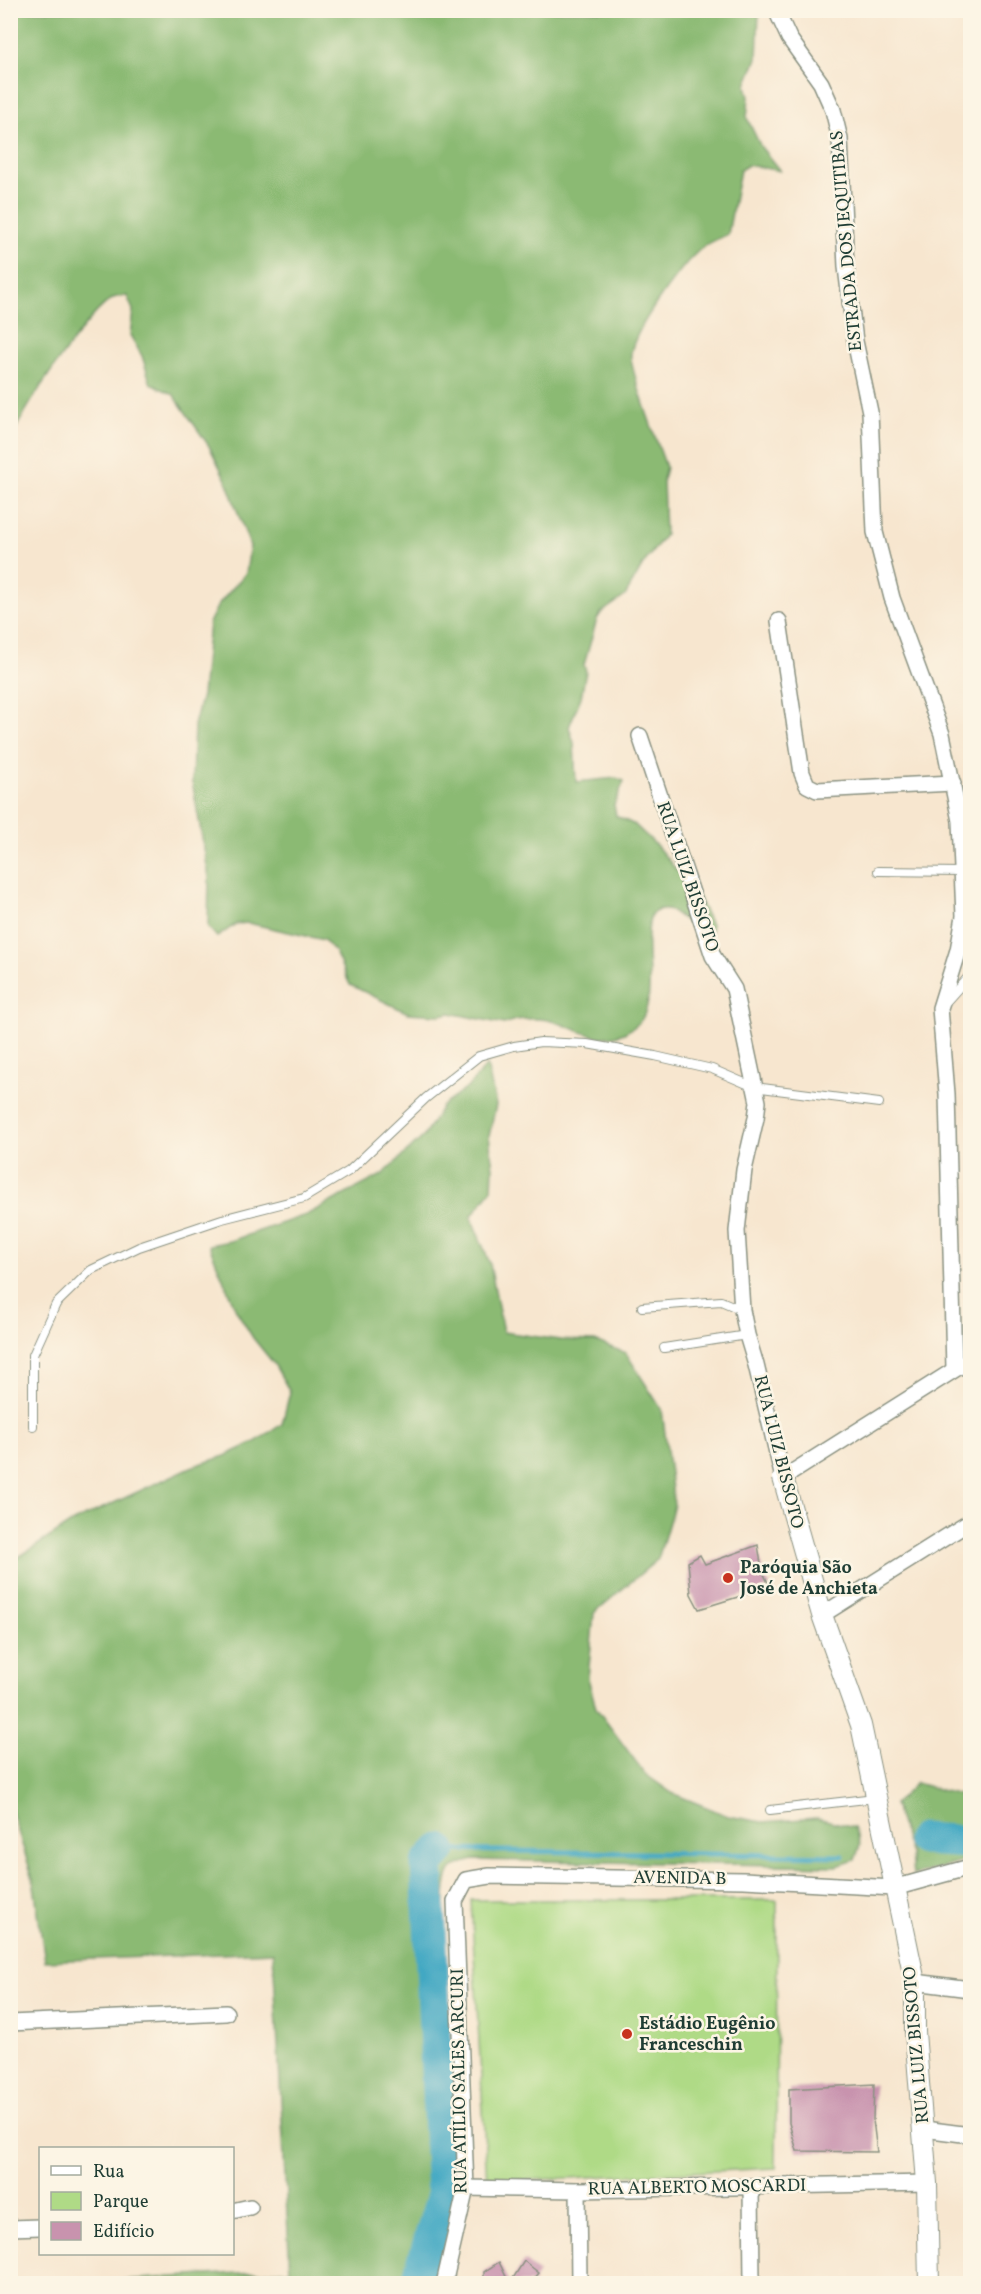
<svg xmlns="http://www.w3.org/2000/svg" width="981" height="2294" font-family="Vollkorn,serif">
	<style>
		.green { fill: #afda86; stroke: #678c5d; stroke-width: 1.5 }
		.forest { fill: #8bba73; stroke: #557c54; stroke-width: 1.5 }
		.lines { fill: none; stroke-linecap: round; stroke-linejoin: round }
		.stream { stroke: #43a8c3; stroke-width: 5 }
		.river { stroke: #43a8c3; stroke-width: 33 }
		.building { fill: #c893ae }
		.service-casing { stroke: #8b9282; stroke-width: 10 }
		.minor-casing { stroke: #8b9282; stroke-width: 18 }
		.tertiary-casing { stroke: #8b9282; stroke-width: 22 }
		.service { stroke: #fff; stroke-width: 8 }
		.minor { stroke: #fff; stroke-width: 15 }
		.tertiary { stroke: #fff; stroke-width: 20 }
		.poi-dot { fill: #c8321e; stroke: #fcf5e5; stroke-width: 2 }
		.labels { text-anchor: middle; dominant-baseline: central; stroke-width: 5; stroke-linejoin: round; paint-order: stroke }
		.street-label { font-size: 18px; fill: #1f3d34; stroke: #fcf5e5 }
		.poi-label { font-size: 18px; font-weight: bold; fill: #1f3d34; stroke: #fcf5e5; text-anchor: start }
	</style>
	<rect width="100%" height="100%" fill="#fcf5e5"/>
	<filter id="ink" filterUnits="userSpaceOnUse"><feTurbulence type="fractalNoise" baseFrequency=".0167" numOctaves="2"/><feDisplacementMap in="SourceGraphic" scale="12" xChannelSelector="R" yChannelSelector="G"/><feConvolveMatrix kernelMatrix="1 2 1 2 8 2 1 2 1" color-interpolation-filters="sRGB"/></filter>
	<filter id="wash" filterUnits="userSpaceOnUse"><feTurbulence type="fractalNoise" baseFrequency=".008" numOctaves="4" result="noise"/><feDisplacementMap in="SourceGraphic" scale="24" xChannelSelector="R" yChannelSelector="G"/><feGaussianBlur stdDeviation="1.35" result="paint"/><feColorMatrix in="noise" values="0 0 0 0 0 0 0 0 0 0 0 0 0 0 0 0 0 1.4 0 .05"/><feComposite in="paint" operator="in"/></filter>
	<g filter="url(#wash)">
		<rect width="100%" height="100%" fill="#f7e6cf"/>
		<!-- green -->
		<polygon class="green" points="471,1900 777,1900 776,2168 487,2182"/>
		<!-- forest -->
		<g class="forest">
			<path d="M11,11H759L757,58L746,85L749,97L747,118L761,147L780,171L748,165L740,170L728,234C720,238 710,242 703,247C682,264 636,326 631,353C628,367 660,449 666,467L663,480L665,535L644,563L625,596L601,613L597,619L584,665L586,671L581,697L569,727L574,743L576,782L616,778L624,781L614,805L616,816L635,825L656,845L697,895L711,925V940L672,911L660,909L651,914C642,946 656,987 644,1015C641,1023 632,1029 624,1033C591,1047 571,1021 540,1019C530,1018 514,1019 504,1024L450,1013L440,1015L408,1013L350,985L335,952L324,940L248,923L236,924L217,937L208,927L209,877L192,781L194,725L202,695L209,623L218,605L246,573L250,546L226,480L209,446L173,394L151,384L142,356L130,335L133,310L127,296C123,297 117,296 114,298C89,310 20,413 11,440Z"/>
			<path d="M487,1065L496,1105L489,1136L493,1168L492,1189L471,1217L490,1264L503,1332L560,1340L595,1341L626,1353L662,1410L674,1505L658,1559L594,1613L588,1678L596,1708L645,1774L672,1793L728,1816L762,1822L817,1818L854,1827L860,1845L855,1860L837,1866L474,1860C466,1862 456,1864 450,1872C435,1893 452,2131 453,2173L448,2211L429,2283H119L123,2280L290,2270L273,1952L45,1961L33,1879L11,1809V1562L73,1522L191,1467L225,1456L255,1442L282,1424L290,1392L274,1364L253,1338L236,1310L209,1245L230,1241L306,1215L382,1175L424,1136L442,1106L467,1088Z"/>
			<polygon points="916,1783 970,1798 970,1860 913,1875 911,1855 894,1804"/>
		</g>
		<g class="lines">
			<!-- stream -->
			<polyline class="stream" points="440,1850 843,1856"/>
			<!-- river -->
			<g class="river">
				<polyline points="923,1839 970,1842"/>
				<polyline points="417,2284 443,2195 427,1864 440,1850"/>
			</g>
		</g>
		<g id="blocks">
			<!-- building -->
			<g class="building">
				<polygon points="758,1545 762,1570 770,1587 699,1609 691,1594 688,1562 700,1555 705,1564"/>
				<polygon points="874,2084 873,2120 877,2152 797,2151 789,2123 789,2089"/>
				<polygon points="524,2261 539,2273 534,2279 534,2283 510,2283"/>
				<polygon points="499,2262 509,2283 484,2283 484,2272"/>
			</g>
		</g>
	</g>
	<g filter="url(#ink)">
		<use href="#blocks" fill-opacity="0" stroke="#8b9282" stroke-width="1.5"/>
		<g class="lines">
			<defs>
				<g id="service">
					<polyline points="878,871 961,872"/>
					<polyline points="945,1003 970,975"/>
					<polyline points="642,1307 721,1301 742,1310"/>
					<polyline points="664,1348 747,1335"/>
					<polyline points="33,1426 33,1355 56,1304 91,1270 139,1247 222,1219 304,1198 349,1171 426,1098 479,1056 514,1046 541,1042 587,1044 655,1056 712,1069 754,1087 879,1103"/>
					<polyline points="770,1810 875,1798"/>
				</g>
				<g id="minor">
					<polyline points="776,10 789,38 821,83 833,110 840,139 846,267 855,341 870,412 875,532 892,598 942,734 960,821 964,916 958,950 940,1008 947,1094 954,1369"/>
					<polyline points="779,621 802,773 807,785 817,790 953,783"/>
					<polyline points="640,736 713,956 734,989 758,1102 756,1118 744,1170 737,1231 742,1310 747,1335 756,1365 783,1478 970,1360"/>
					<polyline points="822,1615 970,1522"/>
					<polyline points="915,1982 970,1989"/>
					<polyline points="10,2023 226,2013"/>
					<polyline points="924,2129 970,2135"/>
					<polyline points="751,2186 752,2284"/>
					<polyline points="466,2188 578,2190 927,2183"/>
					<polyline points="578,2190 579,2284"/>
					<polyline points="232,2211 250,2207"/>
					<polyline points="10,2228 40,2227"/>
					<polyline points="444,2284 466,2188 455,1901 466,1880 490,1876 744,1880 894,1888 970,1867"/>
				</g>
				<polyline id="tertiary" points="783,1478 822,1615 861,1725 915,1982 915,2032 927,2183 929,2284"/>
			</defs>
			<!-- service casing -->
			<use href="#service" class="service-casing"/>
			<!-- minor casing -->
			<use href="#minor" class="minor-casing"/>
			<!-- tertiary casing -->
			<use href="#tertiary" class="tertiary-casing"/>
			<!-- service -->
			<use href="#service" class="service"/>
			<!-- minor -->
			<use href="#minor" class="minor"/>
			<!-- tertiary -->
			<use href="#tertiary" class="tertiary"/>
		</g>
	</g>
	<!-- markers -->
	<g class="poi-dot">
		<circle cx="728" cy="1578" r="6"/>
		<circle cx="627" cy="2034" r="6"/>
	</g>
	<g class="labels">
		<!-- street labels -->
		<g class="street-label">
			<text transform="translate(847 241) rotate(-95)">ESTRADA DOS JEQUITIBAS</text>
			<text transform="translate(687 877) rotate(71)">RUA LUIZ BISSOTO</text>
			<text transform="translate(778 1452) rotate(76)">RUA LUIZ BISSOTO</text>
			<text transform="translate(680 1879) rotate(1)">AVENIDA B</text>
			<text transform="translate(917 2045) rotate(-95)">RUA LUIZ BISSOTO</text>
			<text transform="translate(460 2081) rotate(-91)">RUA ATÍLIO SALES ARCURI</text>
			<text transform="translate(697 2188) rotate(-1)">RUA ALBERTO MOSCARDI</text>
		</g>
		<!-- poi labels -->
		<g class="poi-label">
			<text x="740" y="1568">Paróquia São<tspan x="740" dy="21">José de Anchieta</tspan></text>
			<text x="639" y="2024">Estádio Eugênio<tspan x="639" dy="21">Franceschin</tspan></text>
		</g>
	</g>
	<!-- margin -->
	<rect width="981" height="2294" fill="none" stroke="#fcf5e5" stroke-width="36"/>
	<!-- legend -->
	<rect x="39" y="2147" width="195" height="108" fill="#fcf5e5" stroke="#a4ab9e" stroke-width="1.5"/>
	<rect x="51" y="2166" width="30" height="9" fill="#ffffff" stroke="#a4ab9e" stroke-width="1.5"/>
	<text x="93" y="2177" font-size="18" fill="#1f3d34">Rua</text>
	<rect x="51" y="2192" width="30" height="18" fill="#afda86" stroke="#a4ab9e" stroke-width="1.5"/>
	<text x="93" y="2207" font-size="18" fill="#1f3d34">Parque</text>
	<rect x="51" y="2222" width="30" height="18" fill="#c893ae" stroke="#a4ab9e" stroke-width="1.5"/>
	<text x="93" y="2237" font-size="18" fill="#1f3d34">Edifício</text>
</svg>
